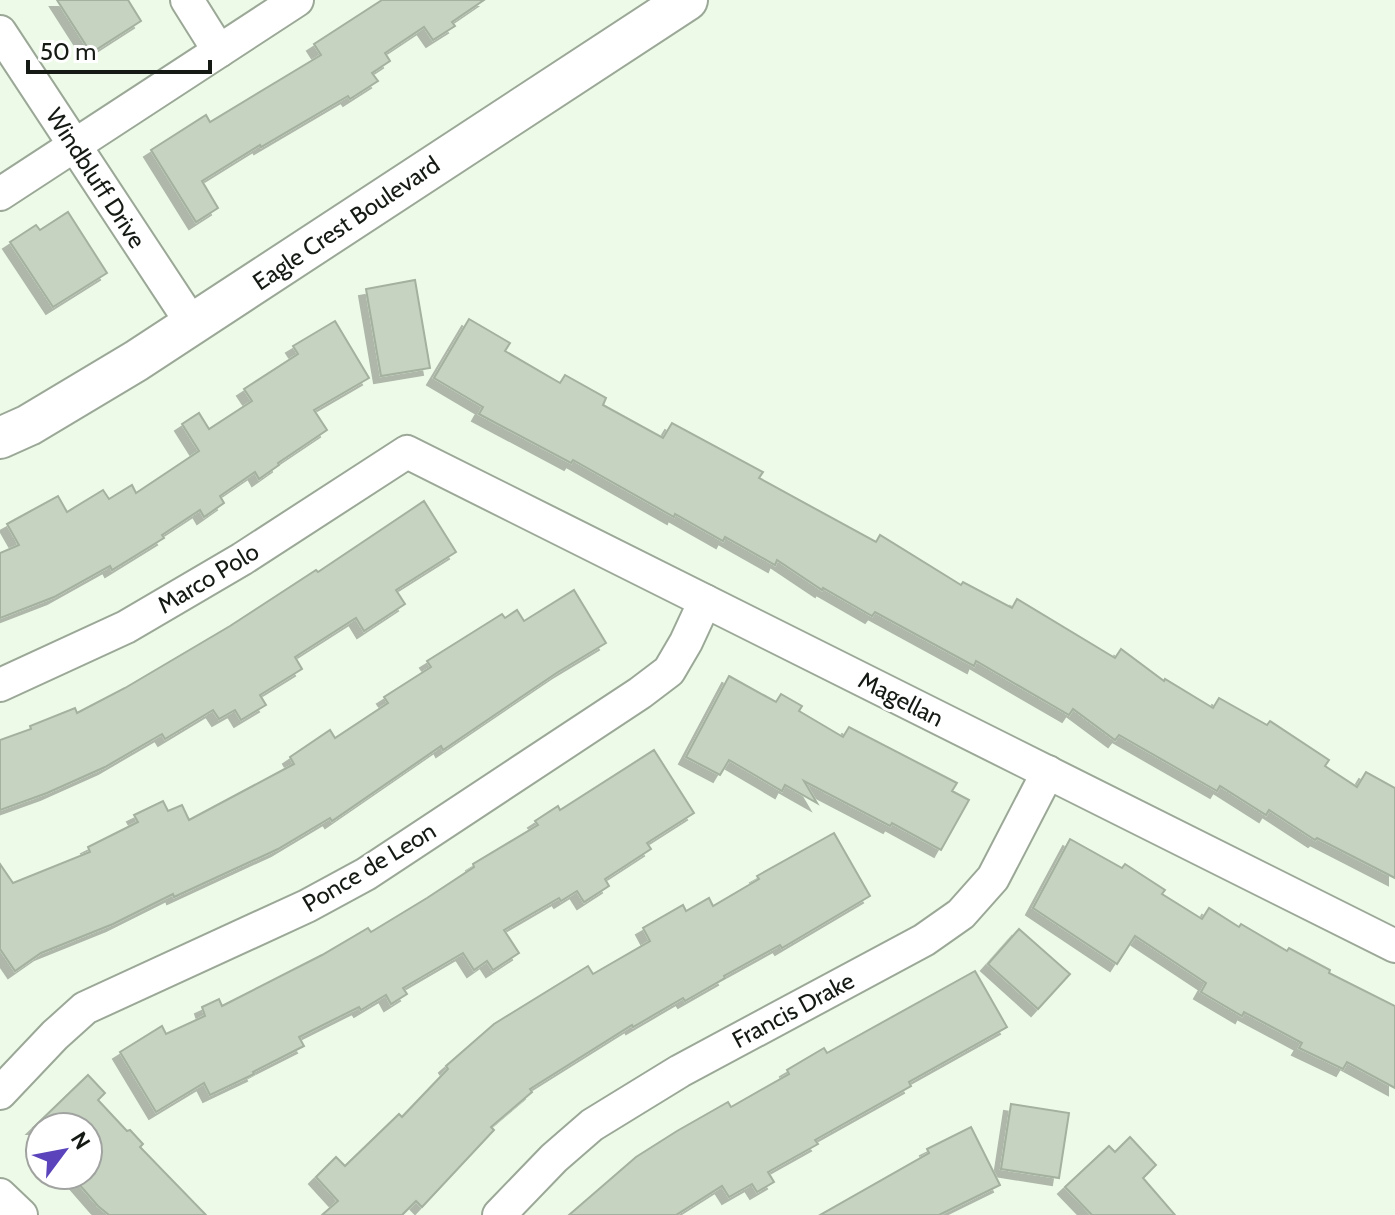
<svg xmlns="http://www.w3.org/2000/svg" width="1395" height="1215" font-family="Cabin,sans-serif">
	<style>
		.building { fill: #c6d3c1; stroke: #a4b19f; stroke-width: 2; filter: url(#shadow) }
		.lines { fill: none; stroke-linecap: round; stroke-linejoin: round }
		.minor-casing { stroke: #9ba897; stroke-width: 36 }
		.major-casing { stroke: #9ba897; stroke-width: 44 }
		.minor { stroke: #fff; stroke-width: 32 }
		.major { stroke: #fff; stroke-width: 40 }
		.labels { text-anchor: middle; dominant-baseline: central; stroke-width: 6; stroke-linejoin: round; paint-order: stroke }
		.street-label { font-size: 24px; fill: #151a14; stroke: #fff }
	</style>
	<defs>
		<filter id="shadow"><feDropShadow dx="-7" dy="7" stdDeviation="0" flood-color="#0004"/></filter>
	</defs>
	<rect width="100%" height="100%" fill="#edfae8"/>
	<!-- building -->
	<g class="building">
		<polygon points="57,0 128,0 141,21 91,53"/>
		<polygon points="382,0 484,0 452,22 455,26 433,40 424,27 385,53 390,61 372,73 378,81 350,99 348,96 261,147 260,145 202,181 218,208 196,222 151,150 206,115 210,122 321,55 314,44"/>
		<polygon points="68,212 107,273 53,307 10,242 36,225 40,230"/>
		<polygon points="415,280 430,368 381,376 366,289"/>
		<polygon points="469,319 510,343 505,351 560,383 565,375 606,398 603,405 663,438 672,423 763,472 759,478 876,542 880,535 961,585 963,582 1012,608 1017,599 1115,658 1121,649 1164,681 1165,679 1213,708 1219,698 1267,725 1270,721 1329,760 1325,766 1357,787 1366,772 1395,788 1395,878 1317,838 1315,840 1269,810 1266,815 1220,786 1217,791 1119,735 1115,740 1073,709 1069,715 976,661 974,666 875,612 872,616 823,588 822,590 777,560 775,565 725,537 723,541 675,514 674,517 573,460 571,463 479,414 483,407 434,378"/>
		<polygon points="335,321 369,378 314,410 327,430 278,463 279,465 259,479 255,472 220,496 224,503 204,517 200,510 162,535 164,538 112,570 110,566 54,597 0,618 0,553 19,545 7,524 58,496 67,512 103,490 109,499 132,485 136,493 199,451 182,424 199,413 209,429 252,401 244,389 298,354 293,346"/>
		<polygon points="424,501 456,552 396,590 405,604 364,631 356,618 295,657 302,669 260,695 266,705 241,720 235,710 219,719 213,710 165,739 162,734 105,767 47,793 0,810 0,740 31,729 30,726 75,708 77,713 125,688 230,626 316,570 318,572"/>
		<polygon points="574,590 606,643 558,672 443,750 441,746 332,821 330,818 278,849 174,897 173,894 113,924 41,953 15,971 0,949 0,864 13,883 90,852 88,847 138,822 134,815 163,801 168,811 182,805 189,820 294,764 290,757 330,730 335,738 388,703 384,697 431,667 427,661 502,614 505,618 517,610 524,621"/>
		<polygon points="729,676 776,702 781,694 802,706 799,711 843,737 849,727 957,783 952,791 969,800 941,850 892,823 890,826 804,781 817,803 785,785 782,791 729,760 720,775 686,757"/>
		<polygon points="654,750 694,813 647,843 651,849 605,879 609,886 584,902 577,891 561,901 559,898 504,930 519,953 493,970 487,961 474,970 463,953 403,988 407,994 391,1004 386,995 361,1010 359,1007 299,1037 304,1046 253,1072 254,1074 210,1095 204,1083 156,1112 120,1052 162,1026 166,1034 205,1016 202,1007 219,999 222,1006 322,955 368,928 371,932 427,898 474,867 473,864 538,825 535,821 558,806 560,810"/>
		<polygon points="834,833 870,896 782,948 780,945 724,976 725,978 685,1001 683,998 633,1027 632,1025 530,1089 532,1092 491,1127 494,1130 422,1207 416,1201 402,1215 322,1215 338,1201 316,1177 336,1157 345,1166 399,1114 402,1117 448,1069 446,1066 494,1024 588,966 593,974 650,941 643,928 683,905 686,911 709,898 713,906 759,879 757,876"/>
		<polygon points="1070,839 1122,868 1125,864 1165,890 1162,894 1202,919 1209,908 1239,927 1241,924 1287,951 1289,948 1330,970 1329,973 1395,1006 1395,1088 1347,1062 1343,1069 1299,1048 1302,1043 1244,1012 1242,1016 1201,992 1206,983 1135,936 1117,964 1033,908"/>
		<polygon points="1019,929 1070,974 1038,1009 988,964"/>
		<polygon points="975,971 1007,1027 909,1082 911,1086 815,1140 818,1144 768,1172 774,1182 757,1192 752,1184 729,1197 722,1186 676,1215 569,1215 636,1157 677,1131 728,1102 731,1107 789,1074 787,1070 824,1048 827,1053"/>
		<polygon points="88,1075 105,1093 98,1100 127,1131 130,1130 143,1144 140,1147 206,1215 109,1215 98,1206 71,1175 88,1175 88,1127 34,1127"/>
		<polygon points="1011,1104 1069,1113 1059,1178 1001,1169"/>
		<polygon points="971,1127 1000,1185 939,1215 820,1215 929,1153 927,1149"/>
		<polygon points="1130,1137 1156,1165 1143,1178 1175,1215 1092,1215 1065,1187 1109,1146 1115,1152"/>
	</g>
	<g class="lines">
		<defs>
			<g id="minor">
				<polyline points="187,0 219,51"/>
				<polyline points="0,32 193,325"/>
				<polyline points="0,194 297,0"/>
				<polyline points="0,685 126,627 242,559 407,452 1395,946"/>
				<polyline points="0,1093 55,1035 85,1008 307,906 366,874 640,693 669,671 686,642 705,601"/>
				<polyline points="0,1195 21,1215"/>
				<polyline points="499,1215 554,1158 592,1125 680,1071 924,940 961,914 993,878 1048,772"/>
			</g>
			<polyline id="major" points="0,438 29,425 136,361 687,0"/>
		</defs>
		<!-- minor casing -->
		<use href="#minor" class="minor-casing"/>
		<!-- major casing -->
		<use href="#major" class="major-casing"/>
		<!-- minor -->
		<use href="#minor" class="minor"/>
		<!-- major -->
		<use href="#major" class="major"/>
	</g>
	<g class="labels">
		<!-- street labels -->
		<g class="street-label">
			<text transform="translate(96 178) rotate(57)">Windbluff Drive</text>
			<text transform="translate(346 223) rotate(-34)">Eagle Crest Boulevard</text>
			<text transform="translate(208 578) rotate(-31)">Marco Polo</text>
			<text transform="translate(901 699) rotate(27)">Magellan</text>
			<text transform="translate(369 867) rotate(-31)">Ponce de Leon</text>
			<text transform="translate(793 1010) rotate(-28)">Francis Drake</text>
		</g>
	</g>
	<!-- north arrow -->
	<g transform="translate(64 1151) rotate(58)"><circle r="38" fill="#ffffff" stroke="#a1a3a1" stroke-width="2"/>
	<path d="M0-6L14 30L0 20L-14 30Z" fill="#5b43bb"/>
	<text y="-12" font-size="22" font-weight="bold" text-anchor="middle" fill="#151a14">N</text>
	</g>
	<!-- scale -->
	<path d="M28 60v12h182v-12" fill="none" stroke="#151a14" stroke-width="4"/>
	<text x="40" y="60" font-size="24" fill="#151a14" stroke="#ffffff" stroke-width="6" paint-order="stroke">50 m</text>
</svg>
